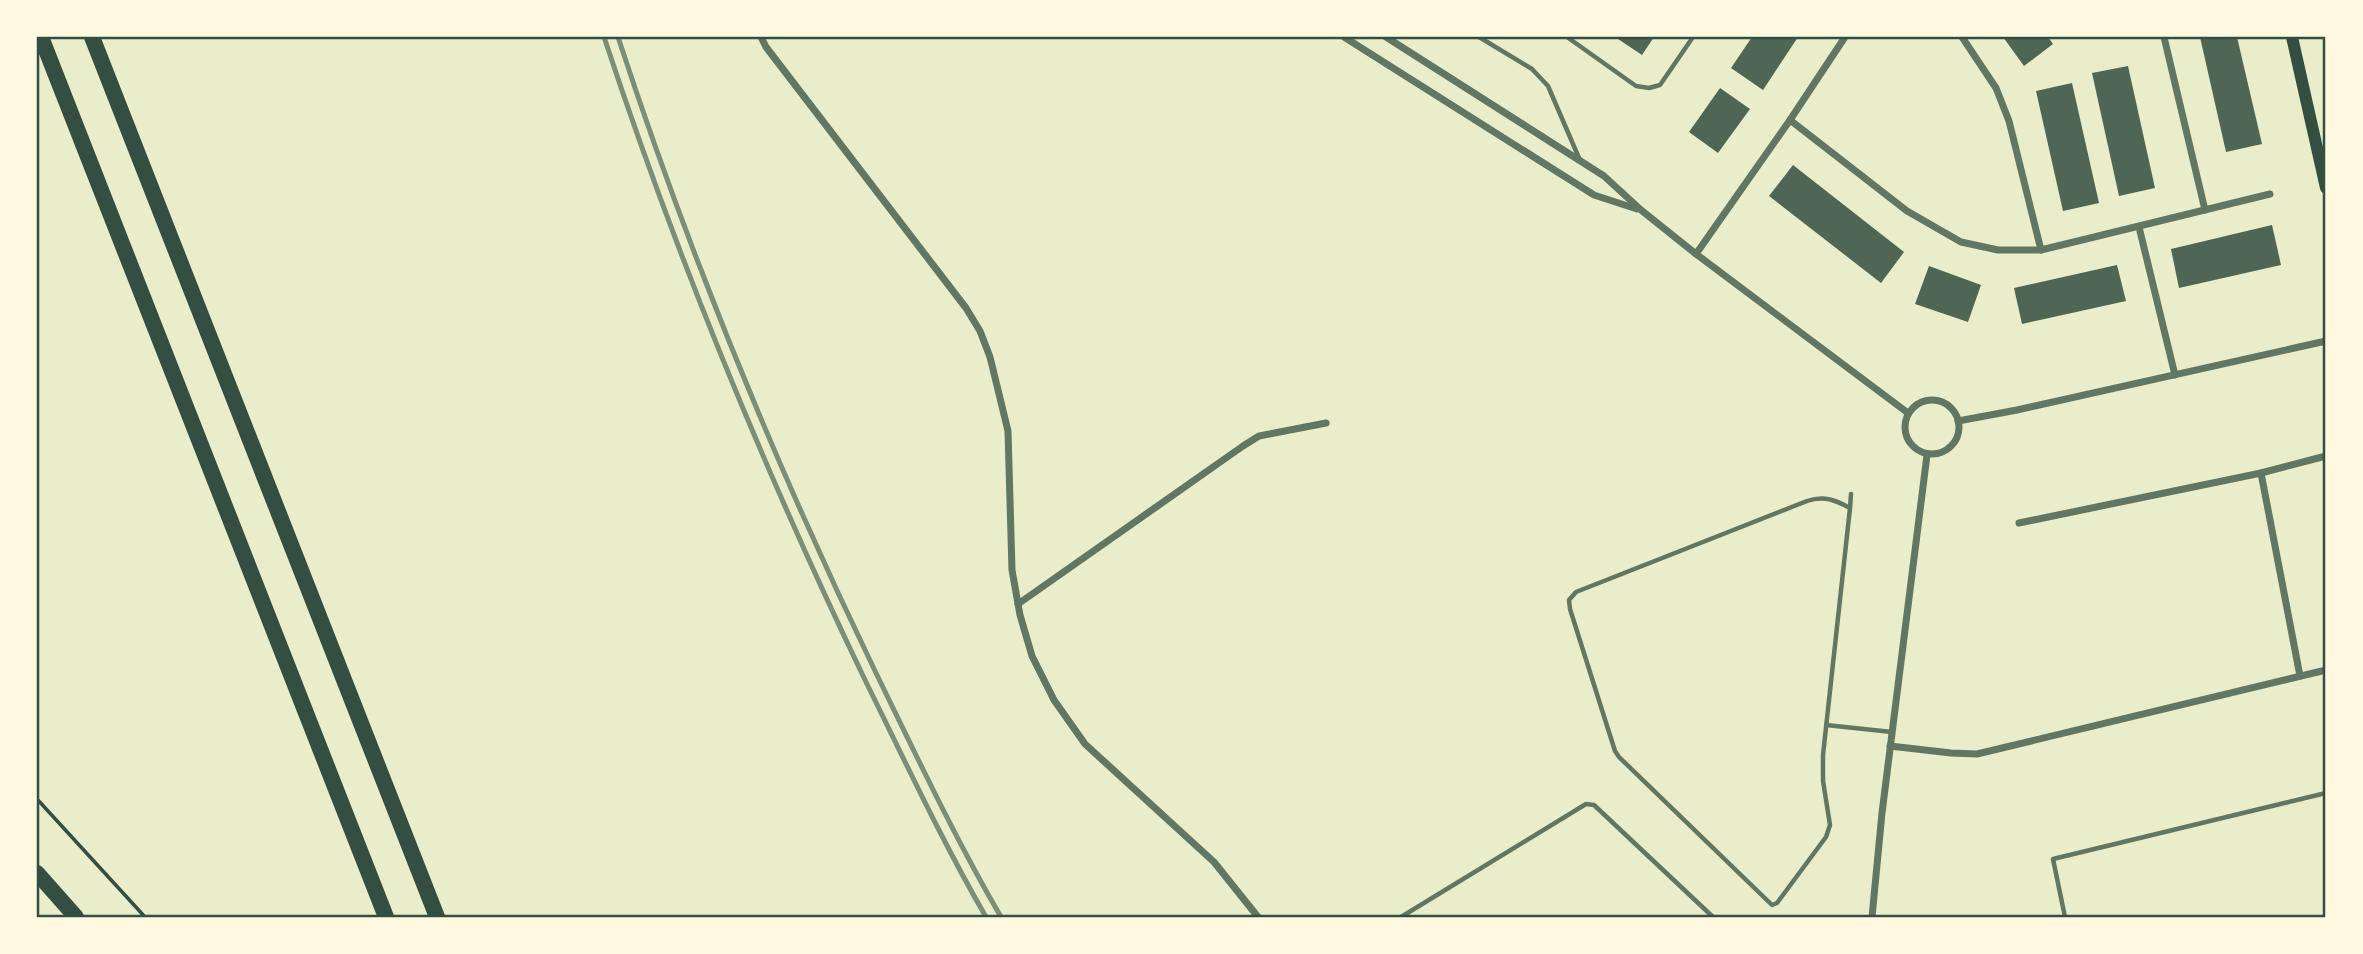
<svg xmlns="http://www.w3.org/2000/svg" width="2363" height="954" font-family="'IBM Plex Sans',sans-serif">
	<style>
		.building { fill: #4f6655 }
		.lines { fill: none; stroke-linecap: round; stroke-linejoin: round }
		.path { stroke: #344e41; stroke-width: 3.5 }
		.service { stroke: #617663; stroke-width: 4.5 }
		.minor { stroke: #617663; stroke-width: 7 }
		.secondary { stroke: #344e41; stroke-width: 12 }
		.motorway { stroke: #344e41; stroke-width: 16 }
		.rail { stroke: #7c8e77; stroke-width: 5 }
		.neatline { fill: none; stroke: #344e41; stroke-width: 2.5 }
	</style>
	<rect width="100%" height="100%" fill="#e9edc9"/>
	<!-- building -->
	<g class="building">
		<polygon points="1615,37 1654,37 1642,55"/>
		<polygon points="1752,37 1798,37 1763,90 1731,68"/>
		<polygon points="2003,37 2048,37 2053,44 2024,66"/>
		<polygon points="2200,37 2237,37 2262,144 2226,152"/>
		<polygon points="2128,66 2155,188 2119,196 2092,73"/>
		<polygon points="2072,83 2099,203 2063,211 2036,91"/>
		<polygon points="1720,88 1750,109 1718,153 1689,132"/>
		<polygon points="1793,165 1904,252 1881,283 1769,196"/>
		<polygon points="2272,225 2281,265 2179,288 2171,249"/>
		<polygon points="2117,265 2126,301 2022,324 2014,288"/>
		<polygon points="1929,266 1981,285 1968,322 1915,304"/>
	</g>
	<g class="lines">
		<!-- path -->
		<polyline class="path" points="37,799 145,917"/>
		<!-- service -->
		<g class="service">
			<polyline points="1479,37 1532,69 1548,86 1579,158"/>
			<polyline points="1567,37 1636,86 1649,88 1660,85 1693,37"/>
			<path d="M1850,508C1835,500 1824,495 1807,501L1576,592L1569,600L1570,609L1615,751L1619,757L1772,905L1777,903L1826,837L1830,825L1823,781V755L1850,508L1851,494"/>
			<polyline points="1826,725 1892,732"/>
			<polyline points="1401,917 1586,804 1594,805 1713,917"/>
			<polyline points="2065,917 2053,859 2326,793"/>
		</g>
		<!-- minor -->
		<g class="minor">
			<polyline points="761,37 766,47 966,308 980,331 990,357 1008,431 1012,570 1020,615 1032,656 1054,700 1085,744 1214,862 1258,917"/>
			<polyline points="1344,37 1594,195 1637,209"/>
			<polyline points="1386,37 1604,176 1641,210 1696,254 1908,413"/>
			<polyline points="1962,37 1996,88 2009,121 2041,250"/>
			<polyline points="2164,37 2205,210"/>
			<polyline points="1790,120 1907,211 1961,242 1998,250 2041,250 2270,194"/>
			<polyline points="2139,227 2175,375"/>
			<polyline points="1696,254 1790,120 1845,37"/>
			<circle cx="1932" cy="427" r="27"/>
			<polyline points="1958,421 2017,410 2326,341"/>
			<polyline points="2261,473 2300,676"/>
			<polyline points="2019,523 2261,473 2326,456"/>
			<polyline points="1018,604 1243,446 1259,436 1326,423"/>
			<polyline points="1890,746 1951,753 1977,754 2326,670"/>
			<polyline points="1872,917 1882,813 1927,455"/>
		</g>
		<!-- secondary -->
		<polyline class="secondary" points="2292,37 2326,188"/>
		<!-- motorway -->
		<g class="motorway">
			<polyline points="41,37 386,917"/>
			<polyline points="92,37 437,917"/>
			<polyline points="37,873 76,917"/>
		</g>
		<!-- rail -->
		<g class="rail">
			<path d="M604,37C677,258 765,472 866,682C905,761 942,841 986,917"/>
			<path d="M618,37C689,254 776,466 876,673C916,755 955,838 1001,917"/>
		</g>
	</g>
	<!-- border -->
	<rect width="2363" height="954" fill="none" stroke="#fefae0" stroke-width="77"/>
	<rect x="38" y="38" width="2286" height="878" class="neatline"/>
</svg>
